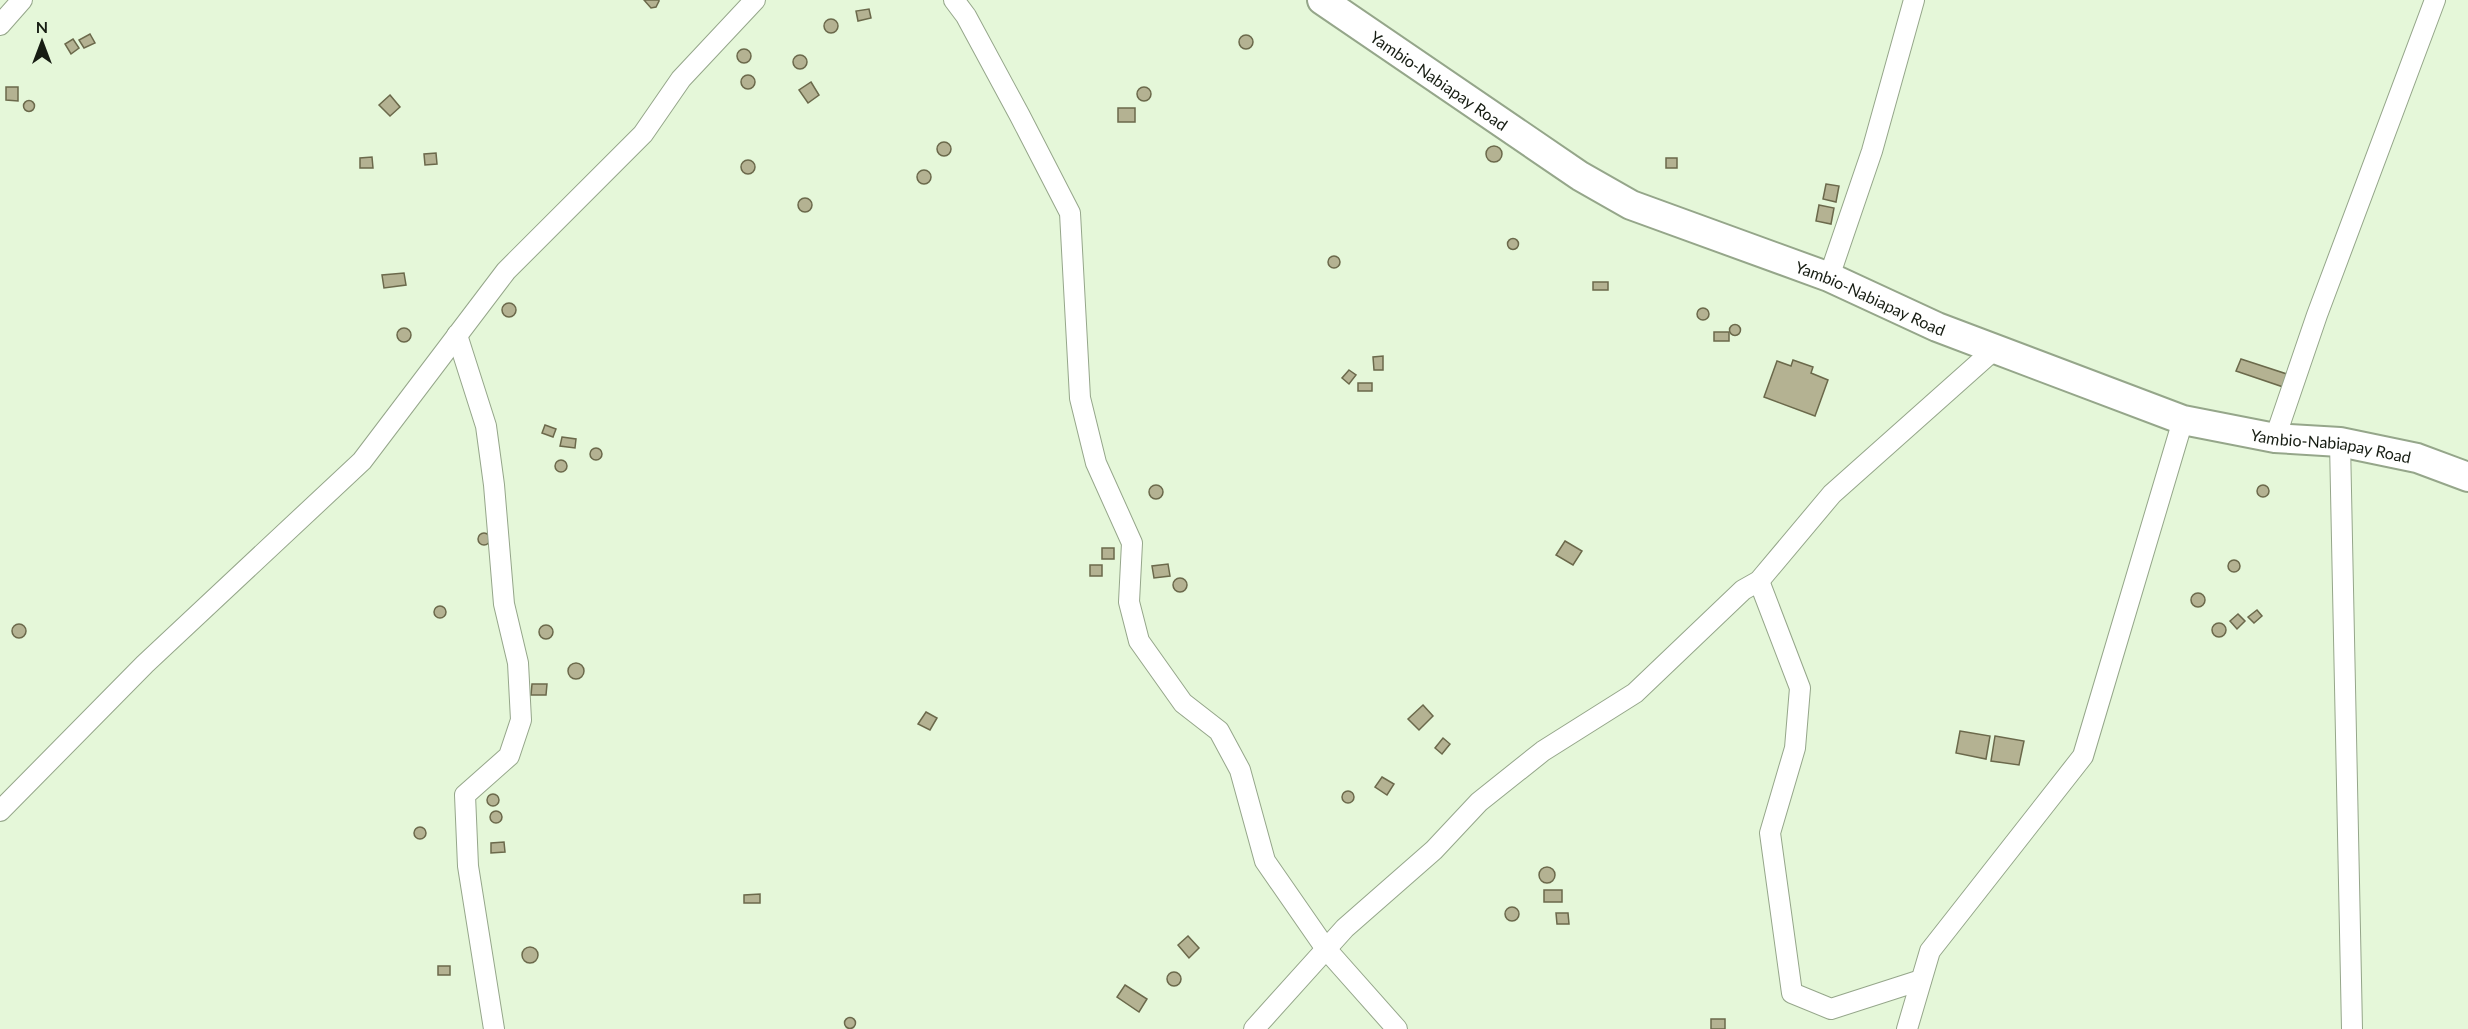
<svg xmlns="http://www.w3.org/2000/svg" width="2468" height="1029" font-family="Lato,sans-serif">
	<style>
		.building { fill: #b4b292; stroke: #6b694b; stroke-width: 1.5 }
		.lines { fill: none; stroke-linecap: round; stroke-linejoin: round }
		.minor-casing { stroke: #95a68a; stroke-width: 22 }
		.secondary-casing { stroke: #95a68a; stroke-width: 32 }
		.minor { stroke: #fff; stroke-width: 20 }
		.secondary { stroke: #fff; stroke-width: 28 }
		.labels { text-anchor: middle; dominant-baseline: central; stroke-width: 4.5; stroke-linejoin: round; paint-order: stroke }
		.street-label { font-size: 16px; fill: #171d13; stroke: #e5f7d9 }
	</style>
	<rect width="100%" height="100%" fill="#e5f7d9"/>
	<!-- building -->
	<g class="building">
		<polygon points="644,0 659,0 659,1 656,7 651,8"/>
		<polygon points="869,9 871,18 858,21 856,11"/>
		<circle cx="831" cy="26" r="7"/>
		<polygon points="90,34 95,43 84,48 79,40"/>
		<circle cx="1246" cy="42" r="7"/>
		<polygon points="73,39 79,48 71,54 65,44"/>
		<circle cx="744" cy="56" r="7"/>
		<circle cx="800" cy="62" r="7"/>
		<circle cx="748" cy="82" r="7"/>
		<polygon points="811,82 819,95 808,103 799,90"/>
		<polygon points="6,87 18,87 18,101 6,100"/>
		<circle cx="1144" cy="94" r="7"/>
		<polygon points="390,95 400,107 390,116 379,105"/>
		<circle cx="29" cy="106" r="5.5"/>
		<rect x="1118" y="108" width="17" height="14"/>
		<circle cx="944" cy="149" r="7"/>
		<circle cx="1494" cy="154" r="8"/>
		<polygon points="436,153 437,164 425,165 424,154"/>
		<polygon points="372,157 373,168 360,168 360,158"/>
		<rect x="1666" y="158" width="11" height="10"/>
		<circle cx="748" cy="167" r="7"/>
		<circle cx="924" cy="177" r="7"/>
		<polygon points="1826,184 1839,186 1836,202 1823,199"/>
		<circle cx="805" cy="205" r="7"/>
		<polygon points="1819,205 1834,208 1831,224 1816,221"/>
		<circle cx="1513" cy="244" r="5.5"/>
		<circle cx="1334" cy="262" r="6"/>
		<polygon points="404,273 406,285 384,288 382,275"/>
		<rect x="1593" y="282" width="15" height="8"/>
		<circle cx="509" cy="310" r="7"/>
		<circle cx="1703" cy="314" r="6"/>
		<circle cx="1735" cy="330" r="5.5"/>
		<circle cx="404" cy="335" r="7"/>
		<rect x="1714" y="332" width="15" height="9"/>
		<polygon points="1383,356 1383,370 1374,370 1373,357"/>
		<polygon points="2241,359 2293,376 2289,389 2236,371"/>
		<polygon points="1793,360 1813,367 1811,373 1828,380 1815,416 1764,397 1777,361 1791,366"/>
		<polygon points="1349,370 1356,375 1349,384 1342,378"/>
		<rect x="1358" y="383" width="14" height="8"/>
		<polygon points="545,425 556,429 553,437 542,433"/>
		<polygon points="562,437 576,439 575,448 560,446"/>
		<circle cx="596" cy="454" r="6"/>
		<circle cx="561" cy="466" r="6"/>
		<circle cx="2263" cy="491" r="6"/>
		<circle cx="1156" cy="492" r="7"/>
		<circle cx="484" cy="539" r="6"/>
		<polygon points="1565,541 1582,551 1573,565 1556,555"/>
		<rect x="1102" y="548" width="12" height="11"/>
		<circle cx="2234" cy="566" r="6"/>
		<polygon points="1168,564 1170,576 1154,578 1152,566"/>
		<rect x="1090" y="565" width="12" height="11"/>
		<circle cx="1180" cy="585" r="7"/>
		<circle cx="2198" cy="600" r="7"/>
		<circle cx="440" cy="612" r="6"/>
		<polygon points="2257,610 2262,616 2254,623 2248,617"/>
		<polygon points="2238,614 2245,621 2237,629 2230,621"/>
		<circle cx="2219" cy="630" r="7"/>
		<circle cx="19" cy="631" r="7"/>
		<circle cx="546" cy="632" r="7"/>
		<circle cx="576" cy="671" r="8"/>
		<polygon points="532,684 547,684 546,695 531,695"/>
		<polygon points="1423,705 1433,716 1419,730 1408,719"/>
		<polygon points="926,712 937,718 930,730 918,724"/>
		<polygon points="1960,731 1990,736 1986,759 1956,753"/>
		<polygon points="1995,736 2024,741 2019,765 1991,761"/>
		<polygon points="1443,738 1450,744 1442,754 1435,748"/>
		<polygon points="1382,777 1394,784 1387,795 1375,787"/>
		<circle cx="1348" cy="797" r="6"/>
		<circle cx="493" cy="800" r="6"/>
		<circle cx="496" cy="817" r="6"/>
		<circle cx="420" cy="833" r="6"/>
		<polygon points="504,842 505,852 491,853 491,843"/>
		<circle cx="1547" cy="875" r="8"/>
		<rect x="1544" y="890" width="18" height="12"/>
		<polygon points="760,894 760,903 744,903 744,895"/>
		<circle cx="1512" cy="914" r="7"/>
		<polygon points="1556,913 1568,913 1569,924 1557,924"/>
		<polygon points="1188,936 1199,948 1189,958 1178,945"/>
		<circle cx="530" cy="955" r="8"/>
		<rect x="438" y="966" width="12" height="9"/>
		<circle cx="1174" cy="979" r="7"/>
		<polygon points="1125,985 1147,999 1139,1012 1117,997"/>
		<circle cx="850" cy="1023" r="5.5"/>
		<rect x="1711" y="1019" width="14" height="10"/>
	</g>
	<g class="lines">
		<defs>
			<g id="minor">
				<polyline points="954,0 966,16 1020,116 1070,213 1080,398 1096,463 1132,543 1129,602 1139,641 1183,703 1219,731 1240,770 1265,861 1326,949 1397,1029"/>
				<polyline points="0,25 22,0"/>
				<polyline points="1829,277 1872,151 1914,0"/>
				<polyline points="457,335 486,426 494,485 504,604 518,663 521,720 509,756 465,795 468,866 494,1029"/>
				<polyline points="2275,438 2317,315 2435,0"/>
				<polyline points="2340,442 2352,1029"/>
				<polyline points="1759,581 1800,688 1795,748 1770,833 1792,993 1831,1009 1921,980"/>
				<polyline points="0,811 145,664 362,461 506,271 643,134 681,79 755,0"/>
				<polyline points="1254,1029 1345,928 1434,850 1479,802 1543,751 1635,693 1743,590 1759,581 1832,494 1996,348"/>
				<polyline points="1907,1029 1930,951 2083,756 2183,420"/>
			</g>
			<g id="secondary">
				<path id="s1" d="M1322,0L1580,176L1631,205L1829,277L1937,327L2183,420L2275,438L2340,442L2417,458L2468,477"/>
			</g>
		</defs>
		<!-- minor casing -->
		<use href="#minor" class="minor-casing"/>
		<!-- secondary casing -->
		<use href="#secondary" class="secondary-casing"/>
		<!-- minor -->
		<use href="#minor" class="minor"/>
		<!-- secondary -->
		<use href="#secondary" class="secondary"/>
	</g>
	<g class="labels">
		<!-- street labels -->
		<g class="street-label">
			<text stroke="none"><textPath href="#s1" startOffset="142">Yambio-Nabiapay Road</textPath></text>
			<text stroke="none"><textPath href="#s1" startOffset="628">Yambio-Nabiapay Road</textPath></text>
			<text stroke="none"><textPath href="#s1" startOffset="1114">Yambio-Nabiapay Road</textPath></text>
		</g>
	</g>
	<!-- north arrow -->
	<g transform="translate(42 42)" stroke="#e5f7d9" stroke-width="4.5" paint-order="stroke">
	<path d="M0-4.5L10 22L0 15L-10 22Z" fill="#171d13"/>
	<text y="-9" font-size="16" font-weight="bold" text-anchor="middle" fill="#171d13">N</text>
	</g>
</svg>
